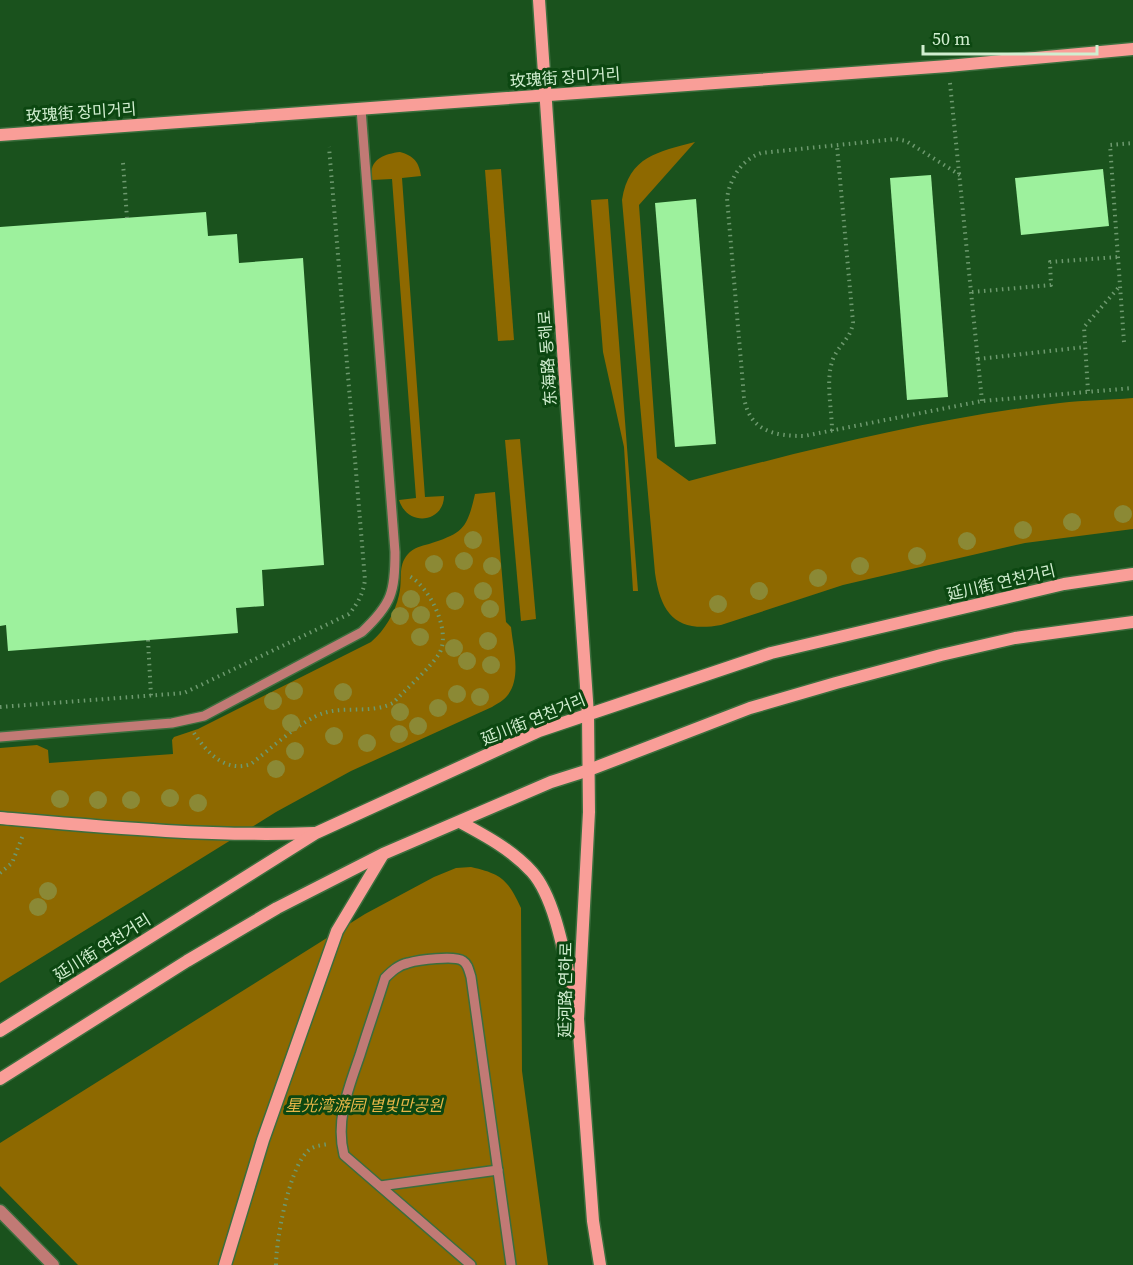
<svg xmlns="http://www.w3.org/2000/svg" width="1133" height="1265" font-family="'Source Serif 4','Noto Sans SC','Noto Sans KR',serif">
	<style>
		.green { fill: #8e6900 }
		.building { fill: #9df19d }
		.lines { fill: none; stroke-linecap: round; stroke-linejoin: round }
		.lane-casing { stroke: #3b6e3d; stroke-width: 12 }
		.street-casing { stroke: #3b6e3d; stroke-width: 15 }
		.secondary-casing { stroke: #3b6e3d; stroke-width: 15 }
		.path { stroke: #6d996e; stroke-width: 4; stroke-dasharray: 1.5 4.5; stroke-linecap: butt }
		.lane { stroke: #c17a75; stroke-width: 9 }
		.street { stroke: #c17a75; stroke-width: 12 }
		.secondary { stroke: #f99e98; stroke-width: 12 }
		.tree { fill: #8b8935 }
		.labels { text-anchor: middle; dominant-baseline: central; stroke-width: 6; stroke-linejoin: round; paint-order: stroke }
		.street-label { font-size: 16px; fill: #d1eed0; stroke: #0c4711 }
		.park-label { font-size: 16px; font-style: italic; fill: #e7b648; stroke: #0c4711 }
	</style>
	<rect width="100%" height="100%" fill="#1a521d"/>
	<!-- green -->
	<g class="green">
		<path d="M695,142L639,205L657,458L689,481C811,449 934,418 1060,403C1084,400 1109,400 1133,398V529L1025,543L916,568L843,585L721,625C677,633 661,615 655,573L622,200C629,156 658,152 695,142Z"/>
		<path d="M400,152C414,156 419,162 421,176L402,178L425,497L444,496C444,522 408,528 399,500L416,498L392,179L372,180C368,160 383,154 400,152Z"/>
		<polygon points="501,169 514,340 498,341 485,170"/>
		<polygon points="608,199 638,591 633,591 624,447 603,352 591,200"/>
		<polygon points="520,439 536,619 521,621 505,440"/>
		<path d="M495,492L506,622L511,627C513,648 522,678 507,696C504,700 497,704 492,707L351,771L276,812L0,983V748L37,745L48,750L49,763L173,754L172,740L174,737L198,729L371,642C385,630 395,613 399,595C403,581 397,566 408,554C413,548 421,546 429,544C463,533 467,529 475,494Z"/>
		<path d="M471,867C502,874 508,880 521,908L522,1071L548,1265H78L0,1186V1143L365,914L434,877L456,868Z"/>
	</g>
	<!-- building -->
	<g class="building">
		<polygon points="1103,169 1109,226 1021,235 1015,178"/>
		<polygon points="931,175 948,397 907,400 890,178"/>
		<polygon points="696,199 716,444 675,447 655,203"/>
		<polygon points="206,212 208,236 237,234 239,263 303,258 324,565 262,570 264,606 236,608 238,633 8,651 6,625 0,626 0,227"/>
	</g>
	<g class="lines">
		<defs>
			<g id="lane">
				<path d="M0,737L172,723L204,716L362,632C392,604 395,592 395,552L361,109"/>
				<polyline points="380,1186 498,1170"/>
				<path d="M471,1265L344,1155C335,1120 349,1087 360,1055C368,1029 377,1004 385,978C391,972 398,965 408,963C418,960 455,955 463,961C468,964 469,971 471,977L511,1265"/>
			</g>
			<polyline id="street" points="0,1211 53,1265"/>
			<g id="secondary">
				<polyline points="539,0 588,715 589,812 578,1019 593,1221 600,1265"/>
				<polyline points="0,135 948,66 1133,49"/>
				<path d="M0,818C104,827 210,837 314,833"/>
				<path d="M460,822C486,836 512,850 532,872C557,900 566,966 575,1003"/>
				<polyline points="0,1031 316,833 539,731 771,653 1064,584 1133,574"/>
				<polyline points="0,1079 187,961 277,908 383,854 551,782 589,770 750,708 836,683 941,655 1015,638 1133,622"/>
				<polyline points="225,1265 263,1140 337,931 382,856"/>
			</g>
		</defs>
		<!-- lane casing -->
		<use href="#lane" class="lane-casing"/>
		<!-- street casing -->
		<use href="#street" class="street-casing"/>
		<!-- secondary casing -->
		<use href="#secondary" class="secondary-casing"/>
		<!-- path -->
		<g class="path">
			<polyline points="950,83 982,401"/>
			<polyline points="123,163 127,218"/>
			<path d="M960,175L906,141L896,139L761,153C741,160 730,179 727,198L744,397C749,431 774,436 804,436L982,401L1133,388"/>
			<polyline points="972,292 1051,285 1050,262 1118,257"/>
			<polyline points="1124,342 1110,145 1133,143"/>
			<polyline points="978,359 1085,347"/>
			<polyline points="1088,391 1084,327 1120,286"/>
			<path d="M832,431C832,409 825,380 833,359C839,344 851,339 853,322L837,146"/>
			<polyline points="148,640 151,696"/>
			<path d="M0,707L184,693L349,614C358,603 363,594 365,580L329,147"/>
			<path d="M194,733C207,753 226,773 251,764C269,750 303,719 324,713C346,706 371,714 393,703C404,691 431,667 439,654C452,632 430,587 409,576"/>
			<polyline points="0,873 12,863 23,835"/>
			<path d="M276,1265C276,1240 289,1169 307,1152C312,1146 321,1145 329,1144"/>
		</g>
		<!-- lane -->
		<use href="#lane" class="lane"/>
		<!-- street -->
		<use href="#street" class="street"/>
		<!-- secondary -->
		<use href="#secondary" class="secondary"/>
	</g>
	<!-- trees -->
	<g class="tree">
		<circle cx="1123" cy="514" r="9"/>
		<circle cx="1072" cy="522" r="9"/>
		<circle cx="1023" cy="530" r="9"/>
		<circle cx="473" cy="540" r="9"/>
		<circle cx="967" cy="541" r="9"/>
		<circle cx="917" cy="556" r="9"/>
		<circle cx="464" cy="561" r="9"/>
		<circle cx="434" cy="564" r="9"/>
		<circle cx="492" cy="566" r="9"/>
		<circle cx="860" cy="566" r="9"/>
		<circle cx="818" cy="578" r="9"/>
		<circle cx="483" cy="591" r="9"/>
		<circle cx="759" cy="591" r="9"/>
		<circle cx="411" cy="599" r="9"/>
		<circle cx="455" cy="601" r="9"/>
		<circle cx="718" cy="604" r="9"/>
		<circle cx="490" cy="609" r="9"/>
		<circle cx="421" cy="615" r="9"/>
		<circle cx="400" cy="616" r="9"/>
		<circle cx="420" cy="637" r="9"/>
		<circle cx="488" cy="641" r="9"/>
		<circle cx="454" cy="648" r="9"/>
		<circle cx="467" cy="661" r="9"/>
		<circle cx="491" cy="665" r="9"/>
		<circle cx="294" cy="691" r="9"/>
		<circle cx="343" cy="692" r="9"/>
		<circle cx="457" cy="694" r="9"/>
		<circle cx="480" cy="697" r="9"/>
		<circle cx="273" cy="701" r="9"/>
		<circle cx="438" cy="708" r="9"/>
		<circle cx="400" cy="712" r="9"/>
		<circle cx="291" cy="723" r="9"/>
		<circle cx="418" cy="726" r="9"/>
		<circle cx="399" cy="734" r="9"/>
		<circle cx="334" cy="736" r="9"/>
		<circle cx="367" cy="743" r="9"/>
		<circle cx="295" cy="751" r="9"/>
		<circle cx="276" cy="769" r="9"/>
		<circle cx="170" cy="798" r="9"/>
		<circle cx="60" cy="799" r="9"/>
		<circle cx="98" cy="800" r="9"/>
		<circle cx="131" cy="800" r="9"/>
		<circle cx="198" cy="803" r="9"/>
		<circle cx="48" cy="891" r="9"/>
		<circle cx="38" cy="907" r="9"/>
	</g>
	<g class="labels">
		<!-- street labels -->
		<g class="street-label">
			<text transform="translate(565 77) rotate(-4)">玫瑰街 장미거리</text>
			<text transform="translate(81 112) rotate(-4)">玫瑰街 장미거리</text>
			<text transform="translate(547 358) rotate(-94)">东海路 동해로</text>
			<text transform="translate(1001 582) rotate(-13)">延川街 연천거리</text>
			<text transform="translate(533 719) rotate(-22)">延川街 연천거리</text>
			<text transform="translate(102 947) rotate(-32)">延川街 연천거리</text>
			<text transform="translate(565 990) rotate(-89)">延河路 연하로</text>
		</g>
		<!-- park labels -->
		<g class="park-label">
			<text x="364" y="1105">星光湾游园 별빛만공원</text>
		</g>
	</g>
	<!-- scale -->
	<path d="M923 45v9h174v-9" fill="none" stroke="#d1eed0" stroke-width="3"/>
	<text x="932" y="45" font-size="18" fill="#d1eed0" stroke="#0c4711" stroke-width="4.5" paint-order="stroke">50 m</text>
</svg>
